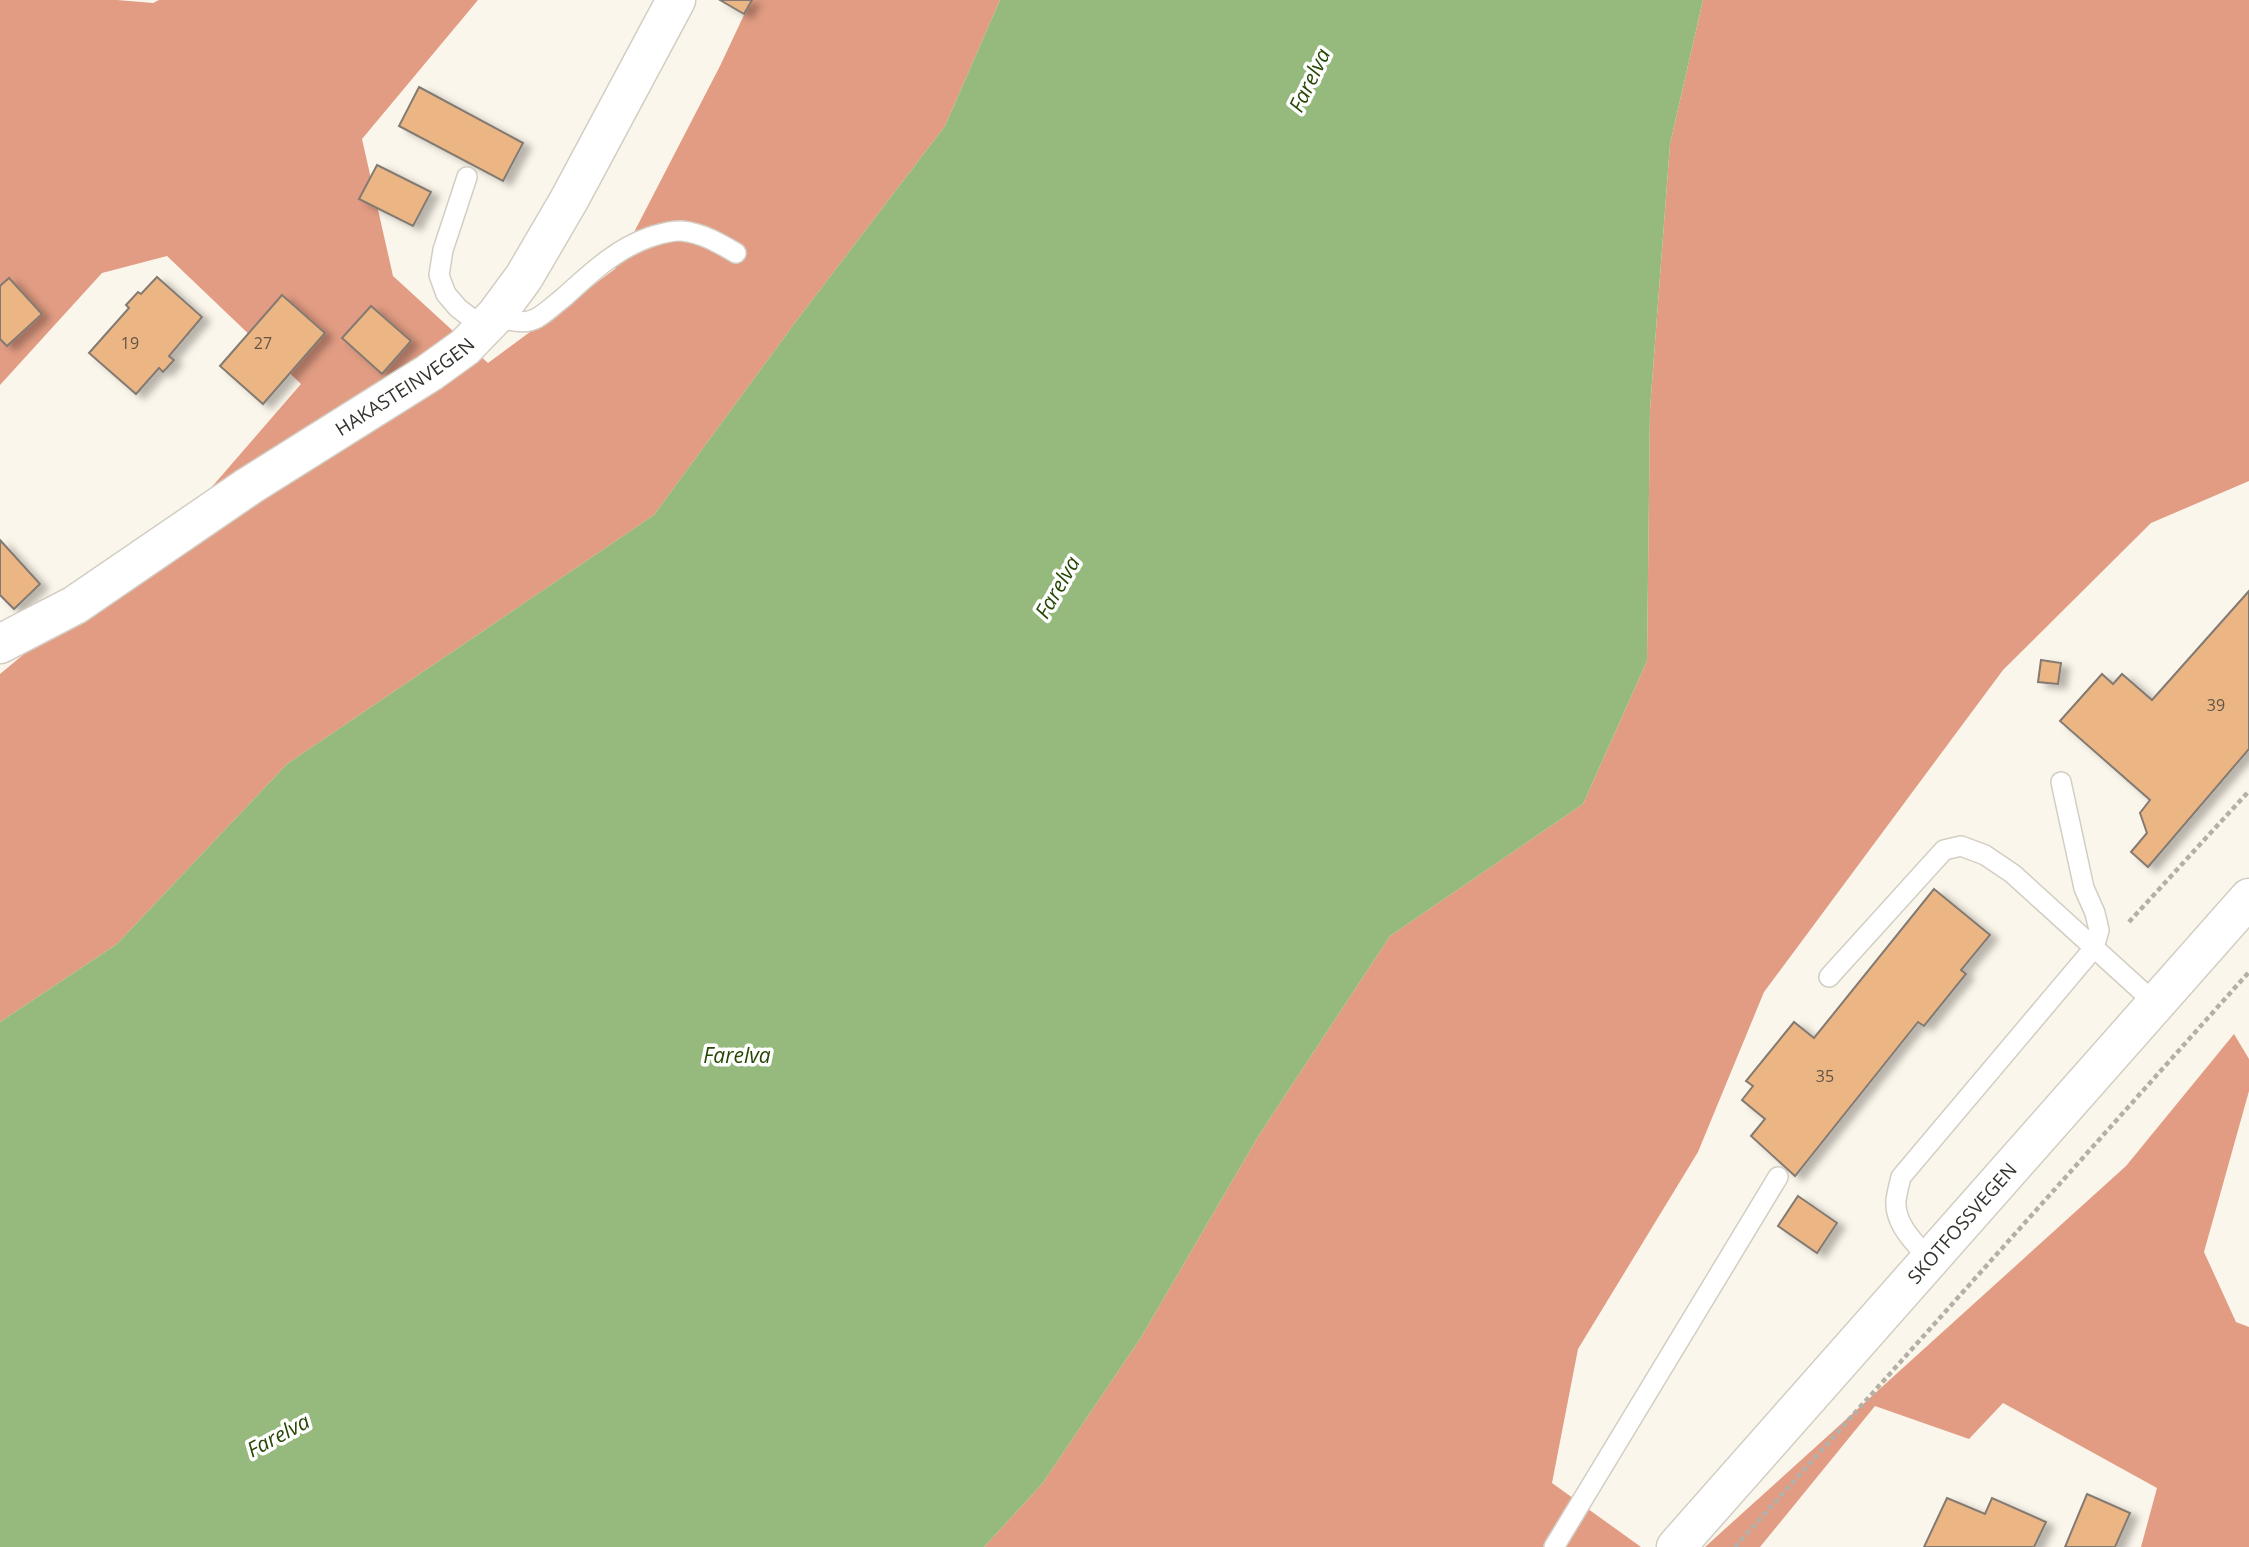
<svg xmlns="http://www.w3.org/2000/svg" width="2249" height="1547" font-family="'Open Sans',sans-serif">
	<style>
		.forest { fill: #e19c83 }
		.water { fill: #96b97d }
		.building { fill: #ecb684; stroke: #837a72; stroke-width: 2; filter: url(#shadow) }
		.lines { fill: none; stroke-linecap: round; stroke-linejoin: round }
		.service-casing { stroke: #d3cec3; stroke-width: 22 }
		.minor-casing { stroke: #d3cec3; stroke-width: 41 }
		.primary-casing { stroke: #d3cec3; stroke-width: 41 }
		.path { stroke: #b4b0a7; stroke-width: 4.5; stroke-dasharray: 5 3.5; stroke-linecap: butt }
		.service { stroke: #fff; stroke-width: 19 }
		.minor { stroke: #fff; stroke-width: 38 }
		.primary { stroke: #fff; stroke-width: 38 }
		.labels { text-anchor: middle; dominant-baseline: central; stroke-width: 7; stroke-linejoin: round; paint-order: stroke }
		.number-label { font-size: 16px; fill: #635444 }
		.street-label { font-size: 19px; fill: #35332e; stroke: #fff }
		.water-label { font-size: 21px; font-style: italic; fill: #274705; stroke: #fff }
	</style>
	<defs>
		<filter id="shadow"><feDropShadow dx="8" dy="4.5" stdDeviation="3.5" flood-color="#0004"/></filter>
	</defs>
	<rect width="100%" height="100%" fill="#fbf6eb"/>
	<!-- forest -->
	<g class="forest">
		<polygon points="0,0 117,0 153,3 159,0 478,0 362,139 393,276 488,363 615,269 720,66 751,0 1000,0 945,126 797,320 654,515 287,764 117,944 0,1022 0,674 178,526 301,384 167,256 102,273 0,385"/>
		<polygon points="1703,0 2249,0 2249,481 2151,523 2003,670 1764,992 1698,1152 1578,1349 1552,1483 1641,1547 984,1547 1042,1484 1140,1339 1259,1135 1390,936 1583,804 1647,661 1650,409 1670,144"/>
		<polygon points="2234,1034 2249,1059 2249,1091 2204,1252 2236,1322 2249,1327 2249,1547 2141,1547 2157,1488 2003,1403 1969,1439 1875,1406 1760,1547 1705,1547 2126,1166"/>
	</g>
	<!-- water -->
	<polygon class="water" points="1000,0 1703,0 1670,144 1650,409 1647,661 1583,804 1390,936 1259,1135 1140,1339 1042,1484 984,1547 0,1547 0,1022 117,944 287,764 654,515 797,320 945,126"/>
	<!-- building -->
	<g class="building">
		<polygon points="720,0 752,0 744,14"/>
		<polygon points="419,87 523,143 503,181 399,126"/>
		<polygon points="377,165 431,192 413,226 359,199"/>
		<polygon points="157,277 202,317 169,356 174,360 163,372 159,368 136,394 89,353 129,308 126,305 138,292 141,294"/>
		<polygon points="9,278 42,314 7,346 0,339 0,286"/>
		<polygon points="282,295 325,333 263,404 220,366"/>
		<polygon points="371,306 411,341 382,374 342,338"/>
		<polygon points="0,540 40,584 14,609 0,595"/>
		<polygon points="2249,591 2249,749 2148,867 2131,852 2147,833 2140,813 2150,800 2060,721 2102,674 2113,684 2122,674 2152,700"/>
		<polygon points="2041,660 2061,663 2058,684 2038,682"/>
		<polygon points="1934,889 1990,935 1961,970 1966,974 1924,1026 1918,1022 1795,1176 1751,1136 1765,1119 1742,1100 1753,1086 1746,1081 1794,1022 1814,1038"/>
		<polygon points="1798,1196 1837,1223 1817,1253 1778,1226"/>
		<polygon points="2087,1494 2130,1513 2115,1547 2065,1547"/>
		<polygon points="1947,1498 1985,1514 1992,1498 2046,1522 2034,1547 1924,1547"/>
	</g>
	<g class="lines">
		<defs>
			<g id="service">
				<polyline points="467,177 443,250 439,275 446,294 458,308 484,328"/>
				<path d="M496,315C508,321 525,325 537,318C546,313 555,304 563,298C590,274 615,249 650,237C660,234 671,230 682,231C702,233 719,243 736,253"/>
				<polyline points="1829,977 1944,850 1961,846 1985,855 2013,874 2156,1004"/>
				<path d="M1930,1260C1915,1243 1894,1224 1896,1200C1897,1193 1899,1185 1901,1177L2094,948L2099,930L2095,913L2084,888L2061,782"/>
				<polyline points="1554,1547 1778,1177"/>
			</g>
			<g id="minor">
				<path id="s1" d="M0,644L75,605L249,486L429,373L465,347L496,315L524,277L569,200L676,0"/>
			</g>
			<g id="primary">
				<path id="s2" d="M1676,1547L2249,898"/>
			</g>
		</defs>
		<!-- service casing -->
		<use href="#service" class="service-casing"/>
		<!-- minor casing -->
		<use href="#minor" class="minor-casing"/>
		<!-- primary casing -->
		<use href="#primary" class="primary-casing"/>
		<!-- path -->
		<g class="path">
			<polyline points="2129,922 2249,791"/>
			<polyline points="1735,1547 2249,972"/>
		</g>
		<!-- service -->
		<use href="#service" class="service"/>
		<!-- minor -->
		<use href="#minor" class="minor"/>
		<!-- primary -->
		<use href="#primary" class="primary"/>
	</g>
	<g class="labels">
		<!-- number labels -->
		<g class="number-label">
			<text x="130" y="343">19</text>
			<text x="263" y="343">27</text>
			<text x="2216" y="705">39</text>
			<text x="1825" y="1076">35</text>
		</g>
		<!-- street labels -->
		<g class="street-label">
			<text stroke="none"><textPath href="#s1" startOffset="480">HAKASTEINVEGEN</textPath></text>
			<text stroke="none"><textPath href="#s2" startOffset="432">SKOTFOSSVEGEN</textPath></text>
		</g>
		<!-- water labels -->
		<g class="water-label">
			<text transform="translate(1309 80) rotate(-64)">Farelva</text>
			<text transform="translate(1057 587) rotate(-60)">Farelva</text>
			<text x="737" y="1055">Farelva</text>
			<text transform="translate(278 1435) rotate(-28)">Farelva</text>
		</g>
	</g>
</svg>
